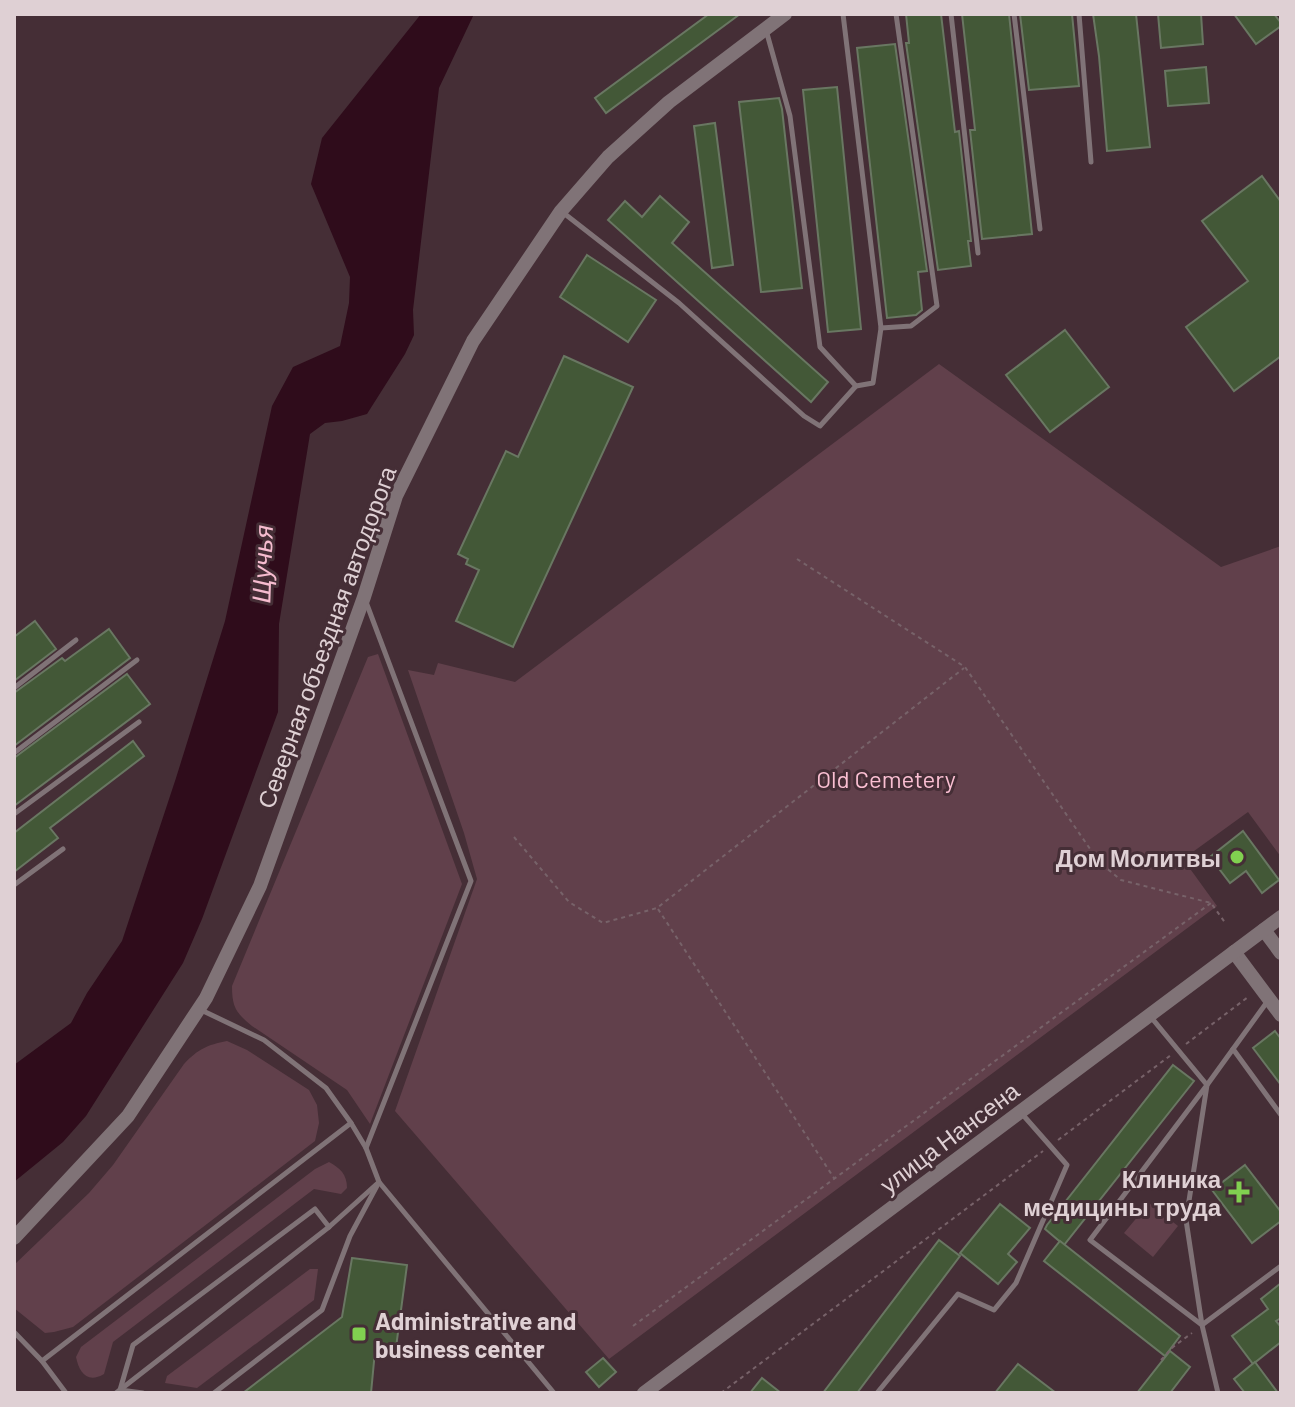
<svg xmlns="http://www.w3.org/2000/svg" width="1295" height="1407" font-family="Barlow,sans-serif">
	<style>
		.green { fill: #61404b }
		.water { fill: #2f0c1b }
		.building { fill: #435837; stroke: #697762; stroke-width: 2 }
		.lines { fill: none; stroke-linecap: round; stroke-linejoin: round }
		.path { stroke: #776269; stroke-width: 2; stroke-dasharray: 4 4; stroke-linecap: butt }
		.service { stroke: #807377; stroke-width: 5 }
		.tertiary { stroke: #807377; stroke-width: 14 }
		.poi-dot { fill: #81d050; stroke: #452e36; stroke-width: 3 }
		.labels { text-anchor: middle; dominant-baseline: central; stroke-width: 6; stroke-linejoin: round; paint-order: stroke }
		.street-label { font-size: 24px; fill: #dfd0d4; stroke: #452e36 }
		.park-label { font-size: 24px; fill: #fabfd2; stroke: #452e36 }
		.poi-label { font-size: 24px; font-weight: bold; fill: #dfd0d4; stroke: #452e36; text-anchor: end }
		.water-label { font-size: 26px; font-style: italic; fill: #f6bccf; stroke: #452e36 }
	</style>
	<rect width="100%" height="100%" fill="#452e36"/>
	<!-- green -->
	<g class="green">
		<polygon points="939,364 1221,567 1281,546 1281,857 1248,812 1183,859 1217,906 609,1359 395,1111 477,879 464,833 408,670 434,675 438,663 515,682"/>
		<path d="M378,654L462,884L370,1124L347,1090L252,1026C236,1013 232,1007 232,986L368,657Z"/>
		<path d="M227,1041L247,1050L309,1090L317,1105L319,1123L315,1141L73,1327L54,1332L45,1333L14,1308V1265L89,1193L113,1165L184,1064C198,1049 207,1045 227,1041Z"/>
		<path d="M329,1162C340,1168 347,1174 347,1188L341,1194L314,1189L113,1342L104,1374C87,1384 79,1372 76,1357L81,1347L315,1169Z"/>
		<polygon points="1149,1203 1178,1226 1153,1257 1124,1233"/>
		<polygon points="310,1269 318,1269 314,1300 197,1388 165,1383 167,1376"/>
	</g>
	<!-- water -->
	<polygon class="water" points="421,14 474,14 439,88 413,310 414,335 405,354 367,414 342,421 325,423 310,434 279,624 278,712 202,919 183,963 86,1116 63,1142 14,1182 14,1065 71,1023 87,993 122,941 176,778 225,621 272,406 293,367 340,346 349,303 350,277 311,184 322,138"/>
	<!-- building -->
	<g class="building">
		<polygon points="709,14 740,14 606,113 595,98"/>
		<polygon points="906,14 941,14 955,132 959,131 971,241 968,241 971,266 938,270 906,43 909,43"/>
		<polygon points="962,14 1009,14 1032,234 982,239 970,130 975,130"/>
		<polygon points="1020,14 1072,14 1079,86 1029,90"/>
		<polygon points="1093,14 1136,14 1150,147 1107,151 1099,56"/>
		<polygon points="1158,14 1201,14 1203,44 1161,48"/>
		<polygon points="1234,14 1274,14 1281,23 1281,26 1256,44"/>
		<polygon points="895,44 927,271 918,272 922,310 916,315 887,318 857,48"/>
		<polygon points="1206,67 1209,103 1168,106 1165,71"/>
		<polygon points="837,87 861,329 828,332 803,90"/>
		<polygon points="779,98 782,109 802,288 761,292 739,102"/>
		<polygon points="715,123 733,265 712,268 694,126"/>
		<polygon points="1262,176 1281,202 1281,356 1234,391 1186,327 1248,281 1202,221"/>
		<polygon points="660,196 689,222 672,243 828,382 811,402 608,220 625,201 642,217"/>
		<polygon points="587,255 656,300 628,342 560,297"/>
		<polygon points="1065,330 1109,387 1050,432 1006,375"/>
		<polygon points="564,356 633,387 513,647 456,621 479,570 466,564 468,559 458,554 506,451 518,457"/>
		<polygon points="35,621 56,649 14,681 14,637"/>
		<polygon points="109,629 130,658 14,746 14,693 62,658 65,661"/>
		<polygon points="127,674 150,704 14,806 14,758"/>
		<polygon points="133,741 144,756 50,828 58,838 14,872 14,833"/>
		<polygon points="1243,831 1279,880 1262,893 1246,871 1230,883 1210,857"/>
		<polygon points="1275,1031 1281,1039 1281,1085 1253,1048"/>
		<polygon points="1173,1065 1194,1081 1064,1245 1045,1229 1047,1225"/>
		<polygon points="1245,1165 1281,1212 1281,1221 1252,1243 1212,1190"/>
		<polygon points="1000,1204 1030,1228 1008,1254 1017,1262 998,1284 960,1253"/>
		<polygon points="939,1240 960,1256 857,1393 823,1393"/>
		<polygon points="1060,1241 1180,1336 1165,1356 1044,1261"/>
		<polygon points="352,1258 407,1265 395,1355 375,1351 371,1393 243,1393 342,1317"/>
		<polygon points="1281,1283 1281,1318 1276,1321 1281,1327 1281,1342 1253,1364 1232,1336 1268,1309 1261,1299"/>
		<polygon points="1170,1351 1190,1367 1170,1393 1137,1393"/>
		<polygon points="603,1358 616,1372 599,1387 586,1372"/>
		<polygon points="1255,1362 1278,1393 1245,1393 1234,1379"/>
		<polygon points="1018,1364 1056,1393 995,1393"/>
		<polygon points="762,1378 781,1393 750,1393"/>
	</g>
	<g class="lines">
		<!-- path -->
		<g class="path">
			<polyline points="797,559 965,667 1099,862 1121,880 1211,903 1226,924"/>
			<polyline points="514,837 569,902 603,923 657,908 964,668"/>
			<polyline points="658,909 834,1178"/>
			<polyline points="1186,1044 1248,997"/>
			<polyline points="1058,1140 1171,1055"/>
			<polyline points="633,1326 1211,903"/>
			<polyline points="1161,1360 1173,1347 1192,1333"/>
			<polyline points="721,1393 1043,1151"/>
		</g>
		<!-- service -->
		<g class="service">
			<polyline points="843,14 881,328 911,326 937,306 896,14"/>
			<polyline points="951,14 978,253"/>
			<polyline points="1014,14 1040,229"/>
			<polyline points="1079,14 1091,162"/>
			<polyline points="766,30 790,116 820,347 856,386 873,383 881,328"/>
			<polyline points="561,211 679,303 804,416 820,426 856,386"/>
			<polyline points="366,602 471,881 366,1148"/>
			<polyline points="14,688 76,640"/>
			<polyline points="14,753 137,660"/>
			<polyline points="14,814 139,722"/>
			<polyline points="14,885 63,849"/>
			<polyline points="1267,1002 1207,1085 1186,1220 1202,1325 1281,1266"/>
			<polyline points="199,1009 264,1040 326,1088 351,1123 366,1148 379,1182 350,1236 322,1310 214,1393"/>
			<polyline points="1150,1016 1207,1085 1090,1240 1202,1325 1218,1393"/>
			<polyline points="1233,1049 1281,1115"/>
			<polyline points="14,1332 42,1361 66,1393"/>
			<polyline points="42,1361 351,1123"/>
			<polyline points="14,1391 15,1393"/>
			<polyline points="116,1393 329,1227 379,1182 554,1393"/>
			<polyline points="143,1393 120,1390 133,1345 315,1209 329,1227"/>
			<polyline points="877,1393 958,1294 994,1310 1016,1283 1067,1165 1023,1115"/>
		</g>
		<!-- tertiary -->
		<g class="tertiary">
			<polyline points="1264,930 1281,953"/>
			<polyline points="1234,952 1281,1015"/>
			<polyline points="14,1238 128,1116 206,998 260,886 364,597 396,496 473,341 561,211 608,157 669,102 785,14"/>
			<polyline points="644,1393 1281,917"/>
		</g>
	</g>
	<!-- markers -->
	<g class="poi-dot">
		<circle cx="1237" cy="857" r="8"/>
		<path d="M1235 1180h8v8h8v8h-8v8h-8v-8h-8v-8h8z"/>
		<rect x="351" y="1326" width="16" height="16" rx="4"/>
	</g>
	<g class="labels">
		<!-- street labels -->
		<g class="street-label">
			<text transform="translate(326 637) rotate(-70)">Северная объездная автодорога</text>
			<text transform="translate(949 1137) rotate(-37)">улица Нансена</text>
		</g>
		<!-- park labels -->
		<g class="park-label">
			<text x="886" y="778">Old Cemetery</text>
		</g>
		<!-- poi labels -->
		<g class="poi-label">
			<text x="1221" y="857">Дом Молитвы</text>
			<text x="1221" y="1178">Клиника<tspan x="1221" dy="28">медицины труда</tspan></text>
			<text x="375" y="1320" text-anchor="start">Administrative and<tspan x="375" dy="28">business center</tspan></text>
		</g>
		<!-- water labels -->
		<g class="water-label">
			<text transform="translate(261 564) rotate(-88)">Щучья</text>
		</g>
	</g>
	<!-- border -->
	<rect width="1295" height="1407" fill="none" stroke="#dfd0d4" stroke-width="32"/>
</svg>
